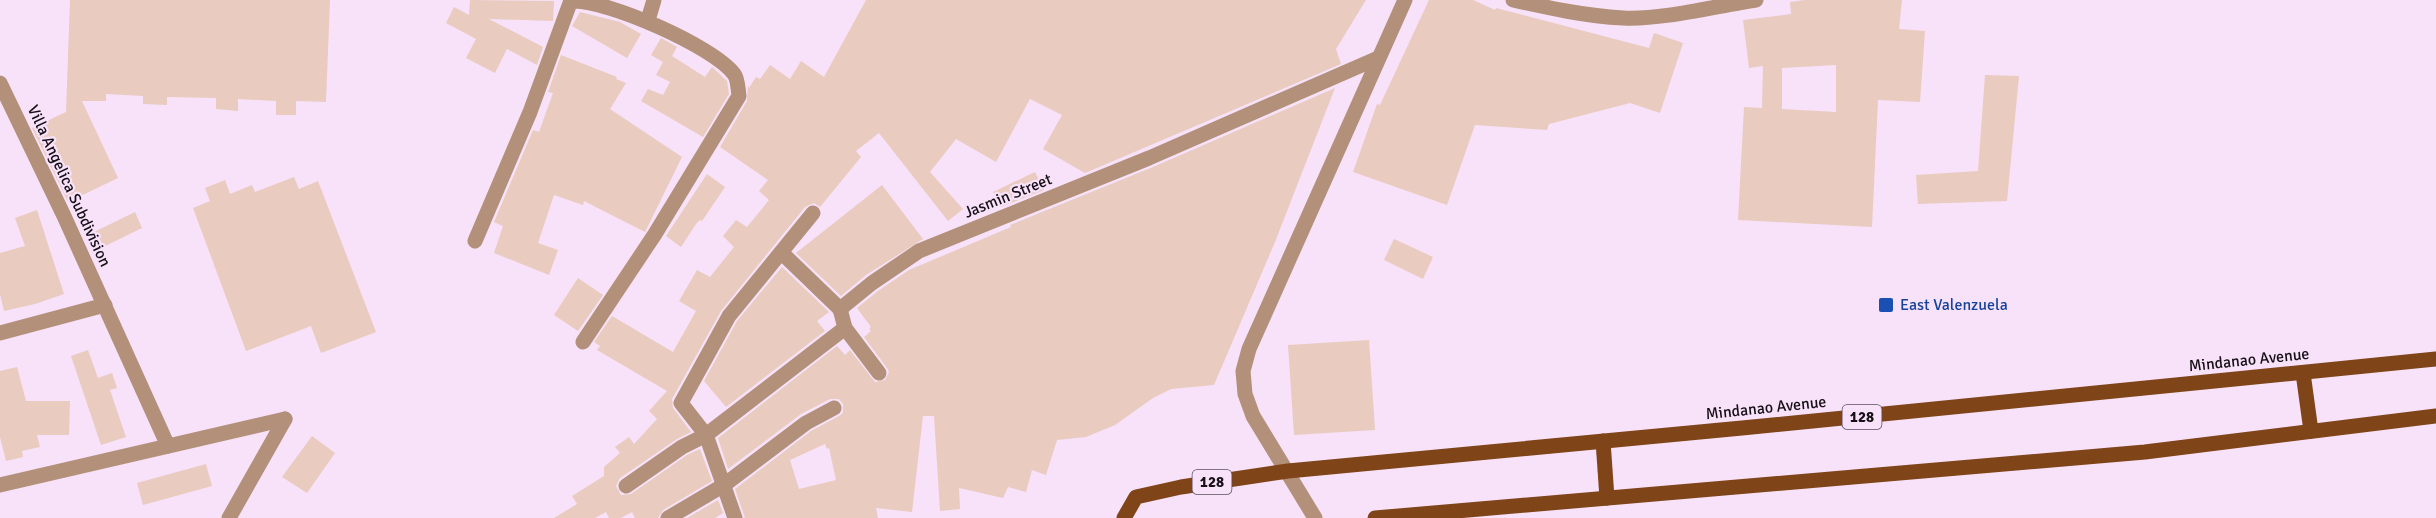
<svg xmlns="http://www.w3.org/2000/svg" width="2436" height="518" font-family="Signika,sans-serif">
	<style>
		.building { fill: #e9cbbf; fill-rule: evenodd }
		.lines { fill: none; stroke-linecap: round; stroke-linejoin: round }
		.minor { stroke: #b3907a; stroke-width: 15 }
		.primary { stroke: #7f4418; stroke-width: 15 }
		.transit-dot { fill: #1a4fb4; stroke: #f7e2f9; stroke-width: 2 }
		.labels { text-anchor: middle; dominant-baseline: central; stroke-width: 4.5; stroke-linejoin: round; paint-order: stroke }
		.shield { fill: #f7e2f9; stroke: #5a4e5a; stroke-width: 1.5 }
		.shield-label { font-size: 15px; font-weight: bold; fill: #160f16 }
		.street-label { font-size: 16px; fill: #160f16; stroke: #f7e2f9 }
		.transit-label { font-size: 16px; fill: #164399; stroke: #f7e2f9; text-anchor: start }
	</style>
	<rect width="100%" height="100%" fill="#f7e2f9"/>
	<!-- building -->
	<g class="building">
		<polygon points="70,0 330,0 326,102 296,101 296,115 276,115 276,101 238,99 238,111 216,109 216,98 167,97 167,105 143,104 143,96 106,94 106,101 82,101 118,178 68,202 32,128 66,112"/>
		<polygon points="470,0 554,1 553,21 489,19 543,47 537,65 507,49 495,73 466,58 476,39 446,23 454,7 469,15"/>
		<polygon points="866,0 1366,0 1336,49 1341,64 1085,173 1043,149 1062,115 1030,99 996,162 956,139 930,172 963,209 948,221 879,133 856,151 861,157 820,207 814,203 805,207 721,311 672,399 673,408 691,432 677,439 620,478 616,486 621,495 631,494 687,455 700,449 712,481 663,510 658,518 635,518 632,512 621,518 609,518 606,512 595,518 554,518 577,504 572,496 604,476 604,467 620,453 615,447 629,437 634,444 657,419 649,411 667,391 597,350 600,346 594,342 612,316 673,352 696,311 679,301 697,270 710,277 734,247 723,236 736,220 747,227 769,200 759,191 768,180 720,147 747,101 748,86 749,88 756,77 760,79 770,65 790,79 801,61 824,77"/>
		<polygon points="1429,0 1473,0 1495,10 1496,8 1649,48 1654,33 1683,43 1660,113 1630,103 1549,124 1547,130 1475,125 1447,205 1353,172 1377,104 1380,105"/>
		<path d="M1805,0H1902L1899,29L1925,31L1920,102L1878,100L1872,227L1738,220L1744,107L1762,108L1763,66L1749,68L1743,20L1791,14L1790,2ZM1836,65V112L1782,109V68Z"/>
		<polygon points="580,12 620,22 641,34 627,58 572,26"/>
		<polygon points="661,38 677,47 672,56 705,77 712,67 727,81 729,94 703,137 641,101 648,89 663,95 670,82 656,75 663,62 651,55"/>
		<polygon points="561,55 617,77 616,79 626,83 610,109 682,157 645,232 584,201 583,205 554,195 538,243 558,250 549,275 494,253 503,226 494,222 533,130 539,132 553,93 548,92"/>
		<polygon points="1985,75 2019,76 2007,201 1918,204 1916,175 1978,171"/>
		<path d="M1335,88L1275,242L1214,385L1171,389L1153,398L1115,425L1086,437L1057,440L1046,475L1032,470L1026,492L1008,487L1003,498L959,488L960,509L940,511L934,416H923L912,512L876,508L878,518H745L735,489L811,431L839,416L843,413V404L839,399H830L801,414L728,469L718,438L837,346L845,355L850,350L875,382L885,380L889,372L887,368L864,337L871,331L869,329L871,327L857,308L878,291L909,270L1011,227L1010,225L1153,167ZM825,444L827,449L829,448L836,480L799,489L790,460Z"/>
		<polygon points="1035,172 1044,190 1001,207 993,192"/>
		<polygon points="707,174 725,187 702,221 700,220 696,224 681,247 666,236"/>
		<polygon points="294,177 299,189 318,181 376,332 321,353 311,326 246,351 193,208 210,201 205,188 225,180 230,194 252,185 255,192"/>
		<polygon points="882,185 923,239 866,275 841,296 796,253"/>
		<polygon points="37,210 64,294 35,304 4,311 0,294 0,253 25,246 15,218"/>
		<polygon points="135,212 142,228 99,249 92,233"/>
		<polygon points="1394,239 1433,257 1423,279 1384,260"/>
		<polygon points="782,267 829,312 817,321 825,331 726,407 704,381 737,321"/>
		<polygon points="578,278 603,295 578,331 554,315"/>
		<polygon points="1369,340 1375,430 1294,435 1288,345"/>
		<polygon points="88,350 98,378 112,373 117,388 110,390 126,437 101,445 71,356"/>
		<polygon points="17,367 26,401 70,401 69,435 37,435 40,447 22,451 23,457 6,461 0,437 0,371"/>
		<polygon points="312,436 335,453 307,493 282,477"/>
		<polygon points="206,464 212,486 143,505 137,483"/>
		<polygon points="718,500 723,513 715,518 687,518"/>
	</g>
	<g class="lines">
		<!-- minor -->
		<g class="minor">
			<path d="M1513,0C1549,8 1585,16 1623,18C1662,20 1716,6 1756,0"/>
			<polyline points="648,20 654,0"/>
			<polyline points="0,83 64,216 168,446"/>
			<path d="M475,241L530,112L570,3L573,1C607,0 713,46 734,74C738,79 738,89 739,96L655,234L583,342"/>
			<polyline points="782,253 840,309"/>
			<polyline points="840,309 872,283 919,251 1149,158 1378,58"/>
			<polyline points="845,328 879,373"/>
			<polyline points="0,333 105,305"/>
			<polyline points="0,485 285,419"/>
			<polyline points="626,486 682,447 706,435 845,328 840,309"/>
			<polyline points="229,518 285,419"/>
			<polyline points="668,518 724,485 806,423 834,408"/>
			<polyline points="735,518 706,435 681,403 729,316 813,213"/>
			<polyline points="1315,518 1253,416 1245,394 1243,371 1249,349 1405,0"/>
		</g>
		<!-- primary -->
		<g class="primary">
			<polyline points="2303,373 2311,431"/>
			<polyline points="1603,441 1607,498"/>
			<polyline points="1124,518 1136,497 1181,487 1288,471 1742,428 2436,359"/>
			<polyline points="1375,518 2145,452 2436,416"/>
		</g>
	</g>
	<!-- markers -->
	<rect class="transit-dot" x="1878" y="297" width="16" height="16" rx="3"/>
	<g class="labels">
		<!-- shield labels -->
		<g class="shield">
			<rect x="1842.5" y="405" width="39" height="24" rx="4.5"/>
			<rect x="1192.5" y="470" width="39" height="24" rx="4.5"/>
		</g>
		<g class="shield-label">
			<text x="1862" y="417">128</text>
			<text x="1212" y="482">128</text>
		</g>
		<!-- street labels -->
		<g class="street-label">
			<text transform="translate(69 186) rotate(65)">Villa Angelica Subdivision</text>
			<text transform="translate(1008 196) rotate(-22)">Jasmin Street</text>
			<text transform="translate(2249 360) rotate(-6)">Mindanao Avenue</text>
			<text transform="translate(1766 408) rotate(-6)">Mindanao Avenue</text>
		</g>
		<!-- transit labels -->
		<g class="transit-label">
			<text x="1900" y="305">East Valenzuela</text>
		</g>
	</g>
</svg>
